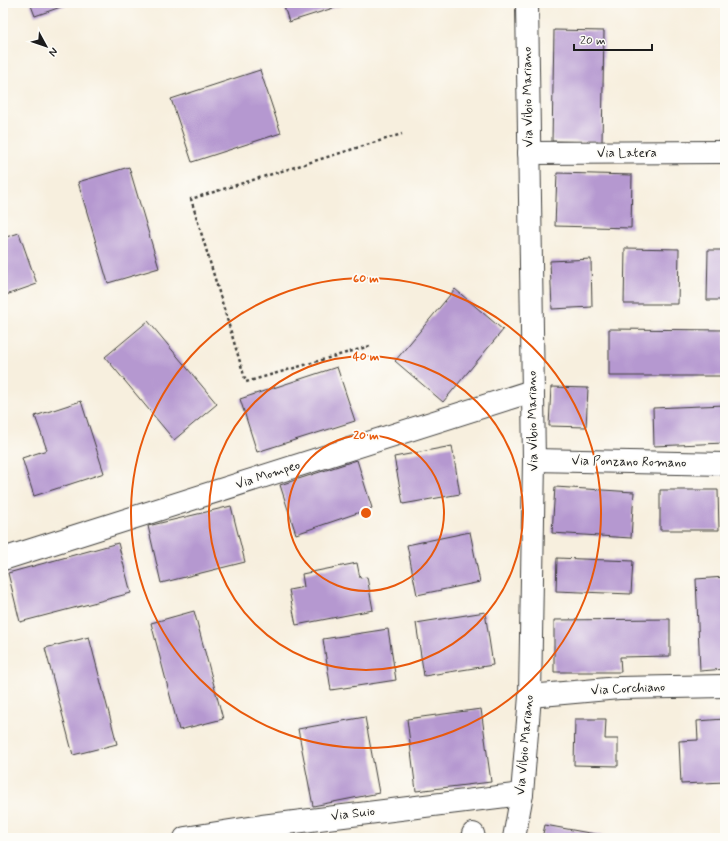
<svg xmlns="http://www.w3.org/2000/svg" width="728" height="841" font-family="Mynerve,sans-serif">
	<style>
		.building { fill: #b598d0 }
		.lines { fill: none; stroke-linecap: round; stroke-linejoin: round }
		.minor-casing { stroke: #3d3c39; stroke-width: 24 }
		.path { stroke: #3d3c39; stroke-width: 2.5; stroke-dasharray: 3 3; stroke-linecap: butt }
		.minor { stroke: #fff; stroke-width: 22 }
		.ring { fill: none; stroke: #e8590c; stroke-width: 2 }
		.labels { text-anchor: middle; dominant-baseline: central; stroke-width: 3.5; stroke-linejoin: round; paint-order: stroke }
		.street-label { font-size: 13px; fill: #1c1c1c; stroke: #fdfcf7 }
		.centre { fill: #e8590c; stroke: #fdfcf7; stroke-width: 2 }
		.ring-label { font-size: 12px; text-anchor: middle; font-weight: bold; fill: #e8590c; stroke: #fdfcf7; stroke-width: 3.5; stroke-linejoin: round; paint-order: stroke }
	</style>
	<rect width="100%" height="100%" fill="#fdfcf7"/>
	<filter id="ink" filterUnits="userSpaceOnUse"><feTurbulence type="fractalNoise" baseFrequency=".025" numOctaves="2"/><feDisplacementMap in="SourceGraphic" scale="8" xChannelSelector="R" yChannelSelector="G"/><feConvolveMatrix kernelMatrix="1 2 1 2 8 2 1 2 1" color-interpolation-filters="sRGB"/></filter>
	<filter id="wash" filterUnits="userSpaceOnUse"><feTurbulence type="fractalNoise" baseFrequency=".012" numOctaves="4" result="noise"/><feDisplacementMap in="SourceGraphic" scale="16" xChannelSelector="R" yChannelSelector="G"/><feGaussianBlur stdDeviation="0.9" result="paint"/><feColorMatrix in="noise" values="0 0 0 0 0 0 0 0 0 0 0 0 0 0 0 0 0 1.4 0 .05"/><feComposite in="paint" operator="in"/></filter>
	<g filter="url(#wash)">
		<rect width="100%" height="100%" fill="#f7efde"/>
		<g id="blocks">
			<!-- building -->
			<g class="building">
				<polygon points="30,3 72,3 35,16"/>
				<polygon points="283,3 349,3 289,22"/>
				<polygon points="554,30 604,31 602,142 552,141"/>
				<polygon points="260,70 281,133 192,162 171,99"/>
				<polygon points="129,167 159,268 108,283 78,182"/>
				<polygon points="557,173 632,175 631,228 555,226"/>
				<polygon points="19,233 37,284 3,296 3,238"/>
				<polygon points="625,248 679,249 678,304 624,304"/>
				<polygon points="708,250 725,250 725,300 707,300"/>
				<polygon points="591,259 592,307 552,309 550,261"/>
				<polygon points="455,289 503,330 443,402 395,361"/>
				<polygon points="148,321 217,404 174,440 105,357"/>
				<polygon points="609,329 725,330 725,376 609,376"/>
				<polygon points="337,367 355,421 257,452 240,399"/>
				<polygon points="551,387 588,388 586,427 549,426"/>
				<polygon points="81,401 104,473 34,496 22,458 47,450 35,416"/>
				<polygon points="725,405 725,443 654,446 653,408"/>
				<polygon points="452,446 460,494 403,504 394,457"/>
				<polygon points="357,460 372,508 296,534 280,485"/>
				<polygon points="555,487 634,492 631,538 552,533"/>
				<polygon points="660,490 718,490 719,530 660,530"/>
				<polygon points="231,506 245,562 161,583 148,526"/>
				<polygon points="470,532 480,582 417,595 407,545"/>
				<polygon points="118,543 131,593 20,622 8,573"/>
				<polygon points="557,558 633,561 631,594 556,591"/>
				<polygon points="357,563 360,578 367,577 373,610 296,625 289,590 304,587 302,574"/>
				<polygon points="725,577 725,669 700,671 696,579"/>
				<polygon points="194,611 223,719 179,730 151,623"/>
				<polygon points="485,612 493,665 424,676 416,623"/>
				<polygon points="670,619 670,656 620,657 621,672 554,672 554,620"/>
				<polygon points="388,629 396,680 331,690 323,639"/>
				<polygon points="89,637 117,744 73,755 45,648"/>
				<polygon points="481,709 491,782 416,791 407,719"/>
				<polygon points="365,717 379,793 313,806 298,729"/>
				<polygon points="575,719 606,719 605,739 618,739 618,766 574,765"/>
				<polygon points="725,719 725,782 681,784 679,741 698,740 697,721"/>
				<polygon points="545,825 606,836 606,838 542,838"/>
			</g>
		</g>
	</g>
	<g filter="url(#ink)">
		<use href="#blocks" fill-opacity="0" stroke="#3d3c39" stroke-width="1"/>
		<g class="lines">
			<defs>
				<g id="minor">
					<polyline points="529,153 725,152"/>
					<polyline points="534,460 725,464"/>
					<polyline points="3,559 532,391"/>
					<polyline points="530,696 619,688 725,686"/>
					<polyline points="473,834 474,838"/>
					<polyline points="185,838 262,826 522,794"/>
					<polyline points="514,838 522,794 530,696 534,460 527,3"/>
				</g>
			</defs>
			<!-- minor casing -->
			<use href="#minor" class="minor-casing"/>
			<!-- path -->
			<polyline class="path" points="370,346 246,382 191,199 402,134"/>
			<!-- minor -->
			<use href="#minor" class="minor"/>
		</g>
	</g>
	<!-- distance rings -->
	<g class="ring">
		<circle cx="366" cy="513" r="78"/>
		<circle cx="366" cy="513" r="157"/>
		<circle cx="366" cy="513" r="235"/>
	</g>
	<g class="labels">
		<!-- street labels -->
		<g class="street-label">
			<text transform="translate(528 97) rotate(-91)">Via Vibio Mariano</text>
			<text x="627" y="153">Via Latera</text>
			<text transform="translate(533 421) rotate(-91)">Via Vibio Mariano</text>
			<text transform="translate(629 462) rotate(1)">Via Ponzano Romano</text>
			<text transform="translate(268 475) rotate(-18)">Via Mompeo</text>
			<text transform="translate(628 689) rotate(-3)">Via Corchiano</text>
			<text transform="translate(525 745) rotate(-85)">Via Vibio Mariano</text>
			<text transform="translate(353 814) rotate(-7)">Via Suio</text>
		</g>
	</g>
	<circle cx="366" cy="513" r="6" class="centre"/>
	<g class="ring-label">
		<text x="366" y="282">60 m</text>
		<text x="366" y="360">40 m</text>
		<text x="366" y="439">20 m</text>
	</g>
	<!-- margin -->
	<rect width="728" height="841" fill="none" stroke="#fdfcf7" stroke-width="16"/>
	<!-- north arrow -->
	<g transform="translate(46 46) rotate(130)" stroke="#fdfcf7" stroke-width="3" paint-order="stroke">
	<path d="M0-3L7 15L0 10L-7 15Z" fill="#1c1c1c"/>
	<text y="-6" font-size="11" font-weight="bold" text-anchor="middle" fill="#1c1c1c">N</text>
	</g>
	<!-- scale -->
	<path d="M574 44v6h78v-6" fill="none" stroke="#1c1c1c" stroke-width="2"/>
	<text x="580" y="44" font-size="12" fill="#1c1c1c" stroke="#fdfcf7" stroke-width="3" paint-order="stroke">20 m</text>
</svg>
